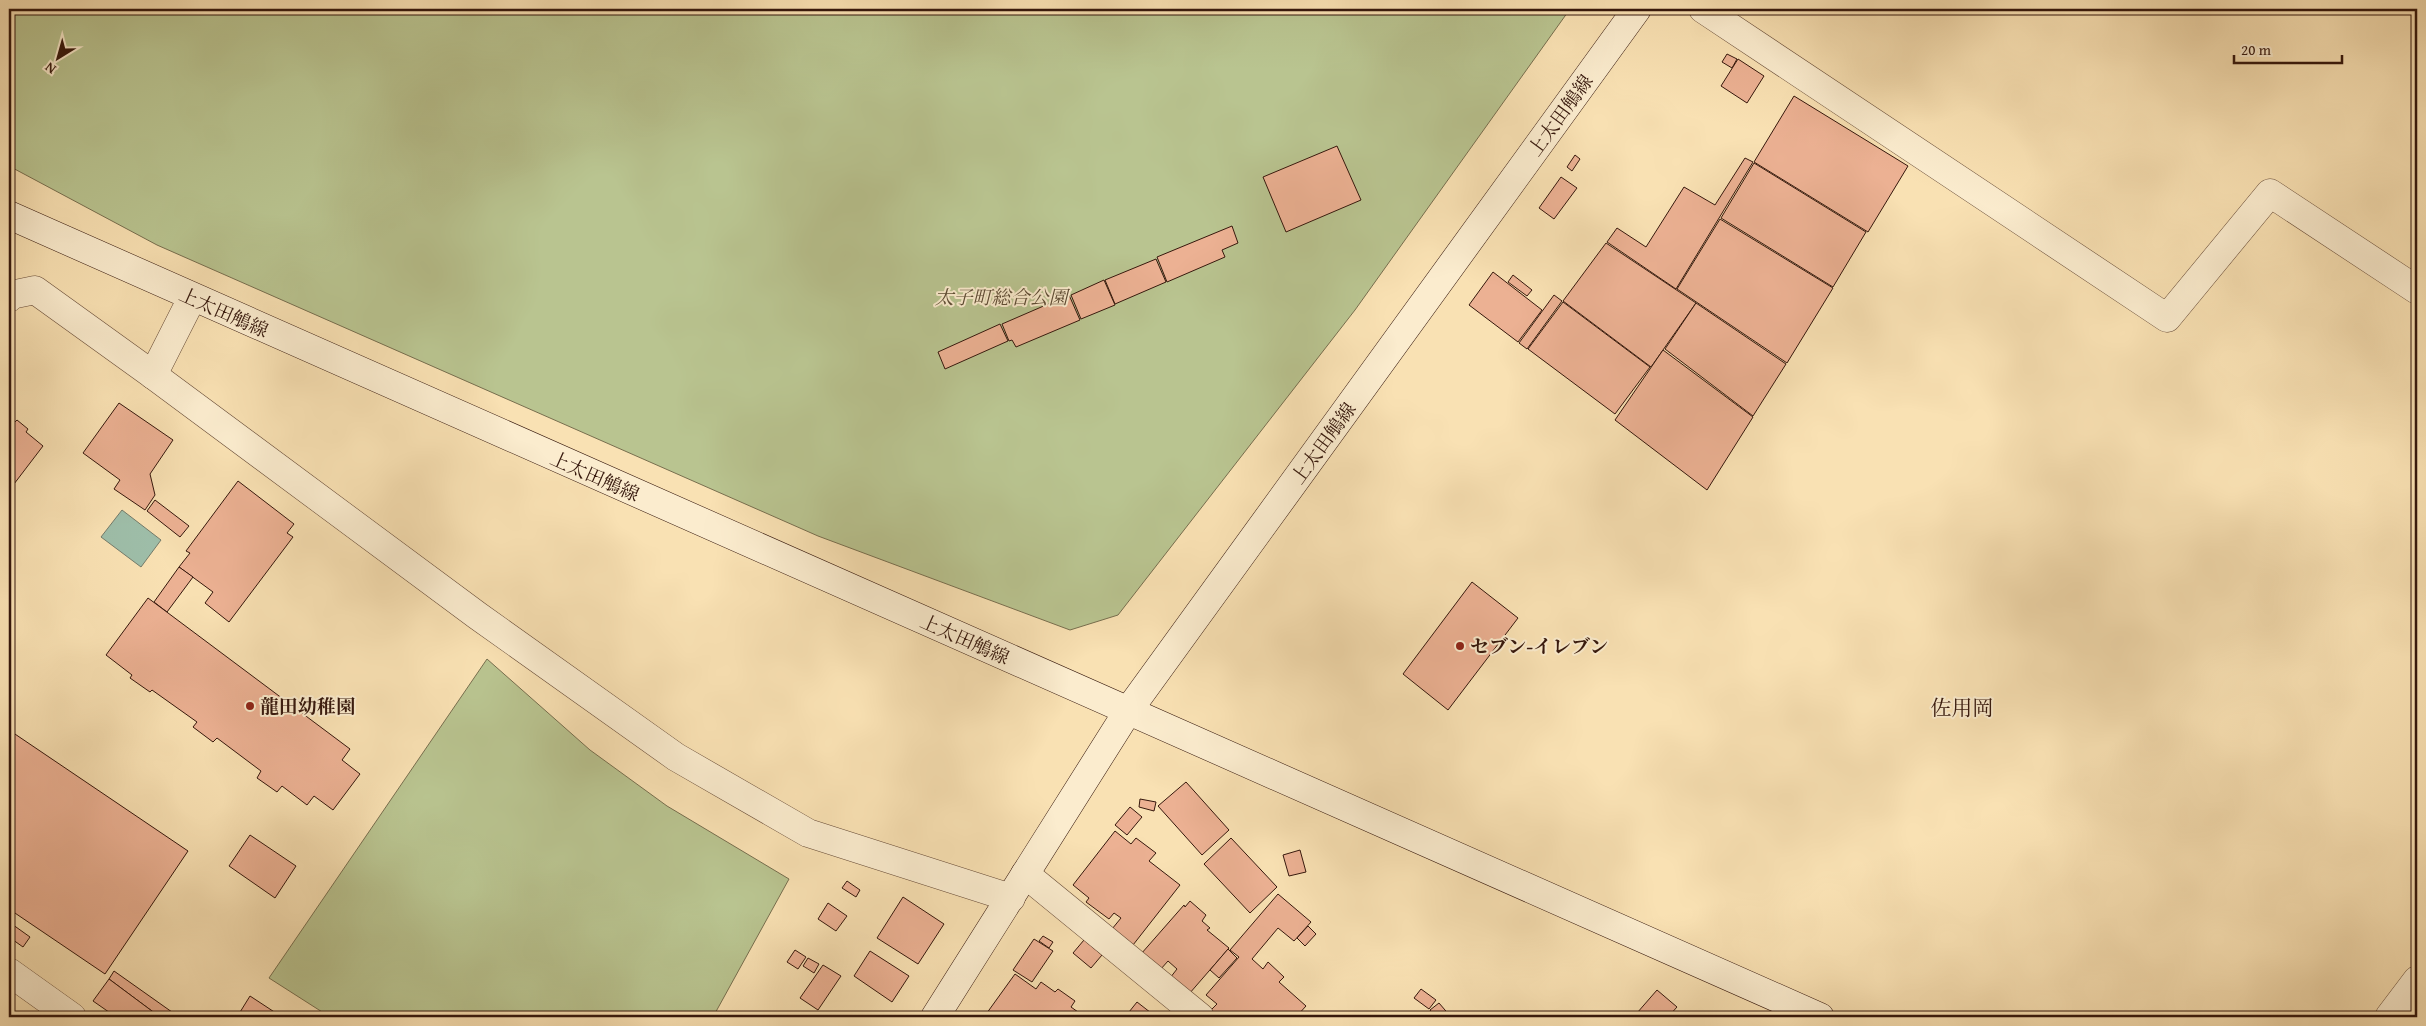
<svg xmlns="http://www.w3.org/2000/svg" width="2426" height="1026" font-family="'Gentium Book Plus','Noto Serif JP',serif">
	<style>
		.green { fill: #b9c490; stroke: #776e4e }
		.water { fill: #9ebea9; stroke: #747b6a }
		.building { fill: #ecb193; stroke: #35170c }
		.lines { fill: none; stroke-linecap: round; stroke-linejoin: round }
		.street-casing { stroke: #664a36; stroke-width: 29 }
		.secondary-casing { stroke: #35170c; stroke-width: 29 }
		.street { stroke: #fbecce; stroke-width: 28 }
		.secondary { stroke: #fbecce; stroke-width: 28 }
		.poi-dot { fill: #8f2418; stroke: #fbecce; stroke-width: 2 }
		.labels { text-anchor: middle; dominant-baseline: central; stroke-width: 4; stroke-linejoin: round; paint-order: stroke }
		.street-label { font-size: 19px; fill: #35170c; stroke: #fbecce }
		.park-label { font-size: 19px; font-style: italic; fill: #5d4b34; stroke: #fbecce }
		.poi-label { font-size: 19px; font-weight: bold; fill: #35170c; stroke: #fbecce; text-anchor: start }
		.quarter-label { font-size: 21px; fill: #35170c; stroke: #fbecce }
	</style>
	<rect width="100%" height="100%" fill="#f9e1b3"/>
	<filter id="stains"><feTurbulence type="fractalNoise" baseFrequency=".004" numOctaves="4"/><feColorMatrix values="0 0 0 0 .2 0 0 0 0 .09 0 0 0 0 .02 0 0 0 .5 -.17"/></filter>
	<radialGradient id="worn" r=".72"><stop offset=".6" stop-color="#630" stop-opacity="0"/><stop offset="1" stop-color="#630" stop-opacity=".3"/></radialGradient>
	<!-- green -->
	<g class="green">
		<polygon points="9,9 1570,9 1355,310 1118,615 1070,630 818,536 157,245 9,166"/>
		<polygon points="487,659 590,750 667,806 789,879 713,1017 330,1017 269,978"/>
	</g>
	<!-- water -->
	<polygon class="water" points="122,510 161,540 141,567 101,537"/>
	<!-- building -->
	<g class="building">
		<polygon points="1727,54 1737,59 1732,68 1722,62"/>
		<polygon points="1738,59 1764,76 1747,103 1721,86"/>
		<polygon points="1794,96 1908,166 1868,232 1754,162"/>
		<polygon points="1337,146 1361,200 1286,232 1263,177"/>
		<polygon points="1575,155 1580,159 1572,171 1567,167"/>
		<polygon points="1745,158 1753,162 1676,289 1607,242 1617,228 1646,247 1684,187 1715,205"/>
		<polygon points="1754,163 1866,232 1833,287 1721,218"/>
		<polygon points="1561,177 1577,188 1554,219 1539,208"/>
		<polygon points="1720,219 1833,288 1787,363 1677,289"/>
		<polygon points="1232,226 1238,243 1222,250 1225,257 1167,282 1157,257"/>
		<polygon points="1606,243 1696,303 1651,367 1563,301"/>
		<polygon points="1156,259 1166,282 1115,304 1105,280"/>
		<polygon points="1493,272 1542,310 1518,342 1469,305"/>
		<polygon points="1513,275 1532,290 1527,296 1508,282"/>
		<polygon points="1104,280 1115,305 1081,319 1071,295"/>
		<polygon points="1069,295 1080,320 1016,347 1012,340 1009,341 1002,324"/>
		<polygon points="1554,295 1562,301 1527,349 1519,343"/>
		<polygon points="1563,302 1650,367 1615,414 1528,349"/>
		<polygon points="1696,303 1786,364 1753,416 1665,349"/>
		<polygon points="1000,324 1008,341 945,369 938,352"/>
		<polygon points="1663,350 1753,417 1707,490 1615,420"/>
		<polygon points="119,403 173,440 150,474 155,495 145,510 114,489 120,480 83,453"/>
		<polygon points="9,420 14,423 17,420 28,429 26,432 43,446 14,484 9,479"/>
		<polygon points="238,481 294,524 287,533 293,537 229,622 205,603 213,592 179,567 190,553 186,551"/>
		<polygon points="155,500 189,526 180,537 147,511"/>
		<polygon points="179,567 193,577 167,612 154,602"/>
		<polygon points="1472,582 1518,618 1448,710 1403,674"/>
		<polygon points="148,598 350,749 342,760 360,774 333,810 314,796 307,805 282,786 277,792 257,778 261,771 217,738 213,742 193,727 197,722 152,690 150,692 130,678 132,675 106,655"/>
		<polygon points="9,730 188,851 105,974 9,909"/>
		<polygon points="1186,782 1229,830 1202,855 1158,806"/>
		<polygon points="1140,799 1156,802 1154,811 1139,807"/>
		<polygon points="1130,807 1142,817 1127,835 1115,825"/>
		<polygon points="1115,831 1131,844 1136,838 1156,853 1149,861 1180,885 1133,945 1112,929 1121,918 1114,913 1109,919 1086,902 1089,898 1073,885"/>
		<polygon points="250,835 296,866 275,898 229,866"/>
		<polygon points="1231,838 1277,887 1250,913 1204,864"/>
		<polygon points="1300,850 1306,872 1289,876 1283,855"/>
		<polygon points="847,881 860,890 856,897 842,888"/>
		<polygon points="1278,894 1311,922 1294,941 1278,928 1252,959 1263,969 1268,962 1284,977 1279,982 1306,1006 1296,1017 1218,1017 1210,1011 1217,1004 1206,995 1239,957 1230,950"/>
		<polygon points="903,897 944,924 918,964 877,938"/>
		<polygon points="1190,901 1206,915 1202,921 1210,928 1207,930 1229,948 1189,994 1170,978 1177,969 1168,961 1160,970 1141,954 1184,905 1185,907"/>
		<polygon points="828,903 847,916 836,931 818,919"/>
		<polygon points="9,922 30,937 23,947 9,937"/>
		<polygon points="1308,926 1316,934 1305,946 1297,938"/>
		<polygon points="1043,936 1053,942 1049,948 1039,941"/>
		<polygon points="1034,939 1053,951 1032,982 1013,970"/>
		<polygon points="1084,940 1102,955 1091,968 1073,953"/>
		<polygon points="1228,949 1237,958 1219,978 1210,970"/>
		<polygon points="795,950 806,957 798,969 787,962"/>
		<polygon points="870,951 909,976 892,1002 854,976"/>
		<polygon points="808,958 819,964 814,973 803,966"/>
		<polygon points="823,965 841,976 818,1010 800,998"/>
		<polygon points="114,971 179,1017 160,1017 109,979"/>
		<polygon points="1015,974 1036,989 1041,982 1055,992 1058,989 1075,1001 1071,1007 1085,1017 984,1017"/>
		<polygon points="109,979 160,1017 116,1017 93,1001"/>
		<polygon points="1421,989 1436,1000 1429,1009 1414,998"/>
		<polygon points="1657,990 1677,1007 1668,1017 1642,1017 1637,1013"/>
		<polygon points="250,996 282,1017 237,1017"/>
		<polygon points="1137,1002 1155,1016 1125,1017"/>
		<polygon points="1439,1003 1451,1017 1435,1017 1430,1010"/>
	</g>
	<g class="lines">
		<defs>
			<g id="street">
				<polyline points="1703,9 2167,318 2270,193 2417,290"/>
				<polyline points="9,298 11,295 35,290 153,375 478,616 676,757 808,833 1011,898"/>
				<polyline points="153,375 192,298"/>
				<polyline points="1025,874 1200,1017"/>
				<polyline points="9,972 72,1017"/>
				<polyline points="2389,1017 2417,980"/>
			</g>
			<g id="secondary">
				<polyline points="9,215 1820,1017"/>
				<polyline points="935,1017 1128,711 1637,9"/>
			</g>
		</defs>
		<!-- street casing -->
		<use href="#street" class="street-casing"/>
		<!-- secondary casing -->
		<use href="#secondary" class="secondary-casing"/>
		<!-- street -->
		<use href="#street" class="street"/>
		<!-- secondary -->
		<use href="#secondary" class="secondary"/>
	</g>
	<!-- markers -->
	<g class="poi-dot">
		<circle cx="1460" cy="646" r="5"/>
		<circle cx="250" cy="706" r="5"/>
	</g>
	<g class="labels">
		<!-- street labels -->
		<g class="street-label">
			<text transform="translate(1560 115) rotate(-54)">上太田鵤線</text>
			<text transform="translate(224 312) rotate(24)">上太田鵤線</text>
			<text transform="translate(1323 443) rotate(-54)">上太田鵤線</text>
			<text transform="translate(595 476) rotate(24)">上太田鵤線</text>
			<text transform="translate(965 639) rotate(24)">上太田鵤線</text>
		</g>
		<!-- park labels -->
		<g class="park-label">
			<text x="1001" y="297">太子町総合公園</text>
		</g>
		<!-- poi labels -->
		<g class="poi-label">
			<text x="1470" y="646">セブン-イレブン</text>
			<text x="260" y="706">龍田幼稚園</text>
		</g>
		<!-- quarter labels -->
		<g class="quarter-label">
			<text x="1962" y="707">佐用岡</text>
		</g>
	</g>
	<!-- margin -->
	<rect width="2426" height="1026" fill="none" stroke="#f9e1b3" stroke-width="30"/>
	<rect x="10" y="10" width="2406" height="1006" fill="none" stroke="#35170c" stroke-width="2.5"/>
	<rect x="15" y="15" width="2396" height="996" fill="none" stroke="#35170c"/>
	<!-- north arrow -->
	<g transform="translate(58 58) rotate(217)" stroke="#fbecce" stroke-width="4" paint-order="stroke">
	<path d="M0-4L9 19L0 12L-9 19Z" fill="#35170c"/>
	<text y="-8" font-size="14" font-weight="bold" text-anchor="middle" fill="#35170c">N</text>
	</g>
	<!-- scale -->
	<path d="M2234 55v8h108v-8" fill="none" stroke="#35170c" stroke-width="2.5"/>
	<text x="2241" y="55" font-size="15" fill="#35170c" stroke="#fbecce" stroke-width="4" paint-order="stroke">20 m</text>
	<rect width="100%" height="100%" filter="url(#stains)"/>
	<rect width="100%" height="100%" fill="url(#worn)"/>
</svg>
